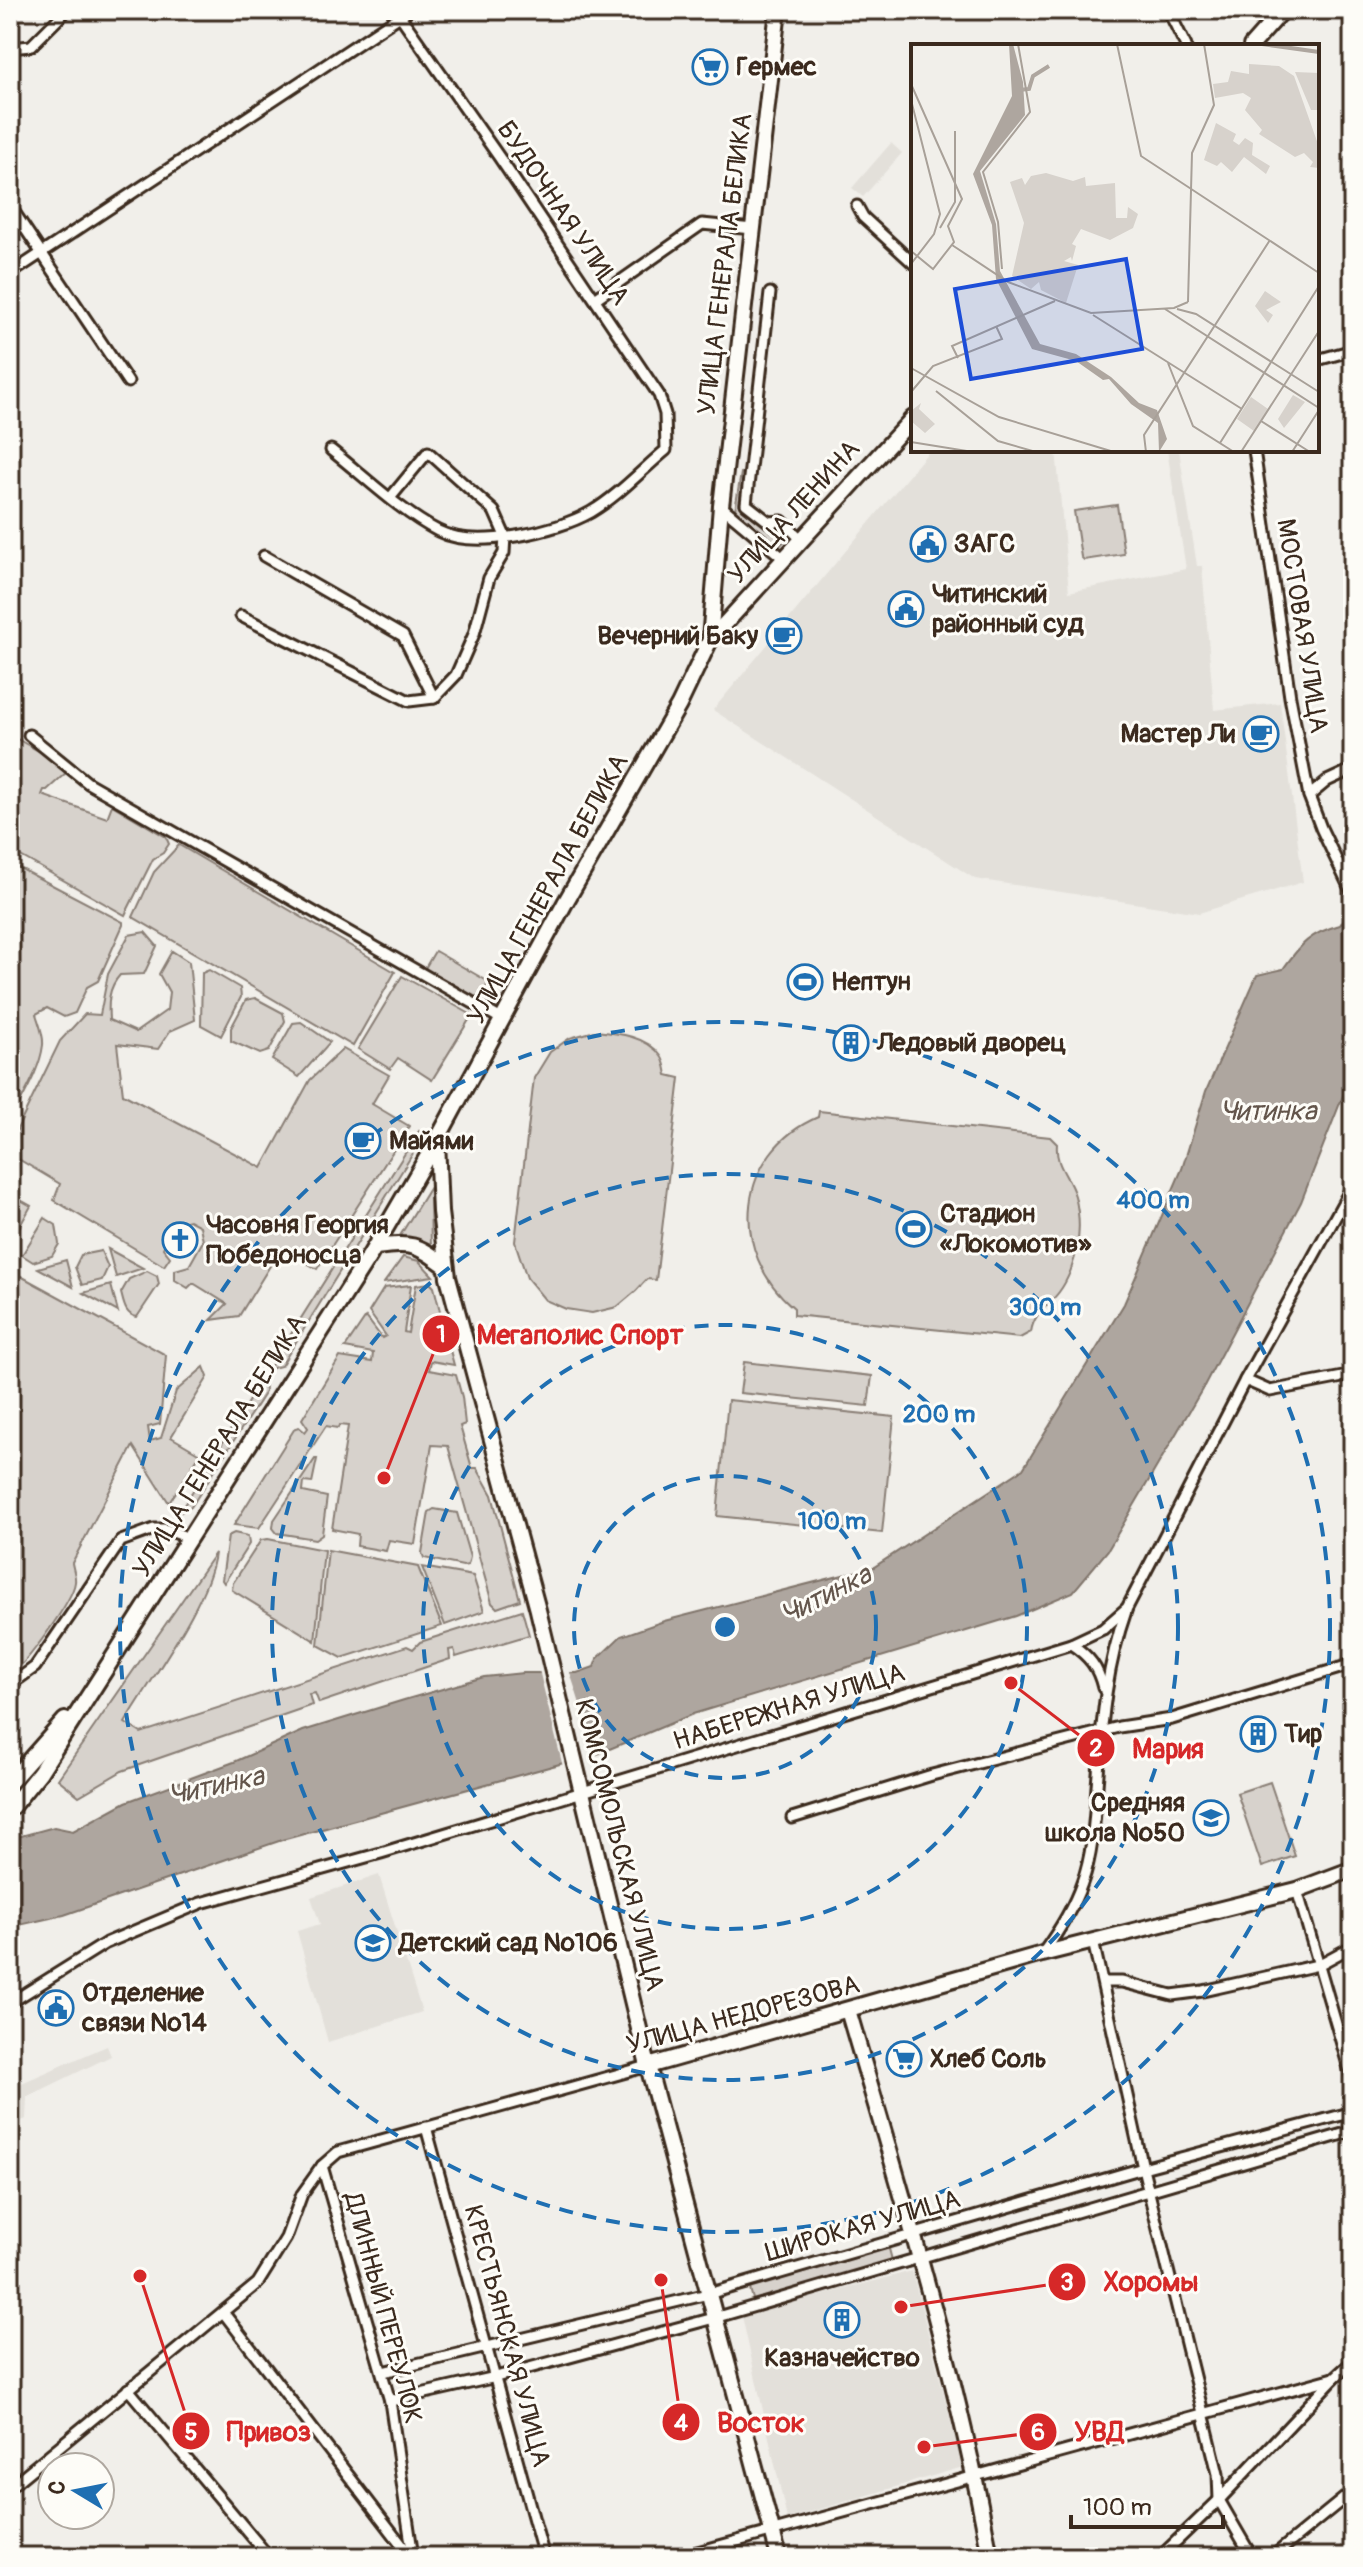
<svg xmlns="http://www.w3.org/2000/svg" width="1363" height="2567" font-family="Pangolin,sans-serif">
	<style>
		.built { fill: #e3e0da }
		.green { fill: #d7d2cc; stroke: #897e75; stroke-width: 2 }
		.water { fill: #aea69f; stroke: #80746b; stroke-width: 2 }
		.pier { fill: #f1efea }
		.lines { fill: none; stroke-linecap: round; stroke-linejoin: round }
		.street-casing { stroke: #3b2a1e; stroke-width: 15 }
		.secondary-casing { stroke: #3b2a1e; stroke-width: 20 }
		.street { stroke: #fdfcf7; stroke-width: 9 }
		.secondary { stroke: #fdfcf7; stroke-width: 14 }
		.ring { fill: none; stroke: #1f6fb2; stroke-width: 4; stroke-dasharray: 14 10 }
		.labels { text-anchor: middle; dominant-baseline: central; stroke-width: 6; stroke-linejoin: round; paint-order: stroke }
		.poi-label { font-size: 26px; font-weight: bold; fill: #3b2a1e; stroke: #fdfcf7; text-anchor: start }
		.street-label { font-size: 26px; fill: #3b2a1e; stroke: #fdfcf7 }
		.water-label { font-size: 28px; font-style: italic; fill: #63554b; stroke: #fdfcf7 }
		.inset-river { fill: none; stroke: #aea69f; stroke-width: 4 }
		.inset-road { fill: none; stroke: #a8a098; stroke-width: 2 }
		.view { fill: #1d4ed8; fill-opacity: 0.15; stroke: #1d4ed8; stroke-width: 4 }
		.inset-edge { fill: none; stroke: #3b2a1e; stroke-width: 4 }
		.centre { fill: #1f6fb2; stroke: #fdfcf7; stroke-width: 4 }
		.ring-label { font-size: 24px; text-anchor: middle; font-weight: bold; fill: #1f6fb2; stroke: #fdfcf7; stroke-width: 6; stroke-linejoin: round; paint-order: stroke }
		.leader { fill: none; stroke: #d62828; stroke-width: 3 }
		.callout-dot { fill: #d62828; stroke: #fdfcf7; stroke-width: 3 }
		.mark-label { font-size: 24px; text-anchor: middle; font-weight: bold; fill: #fff }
		.callout-label { font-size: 28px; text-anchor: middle; font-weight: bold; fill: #d62828; stroke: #fdfcf7; stroke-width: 6; stroke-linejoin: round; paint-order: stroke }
	</style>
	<rect width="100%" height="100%" fill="#f1efea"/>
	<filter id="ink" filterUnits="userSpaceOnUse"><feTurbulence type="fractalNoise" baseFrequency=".0125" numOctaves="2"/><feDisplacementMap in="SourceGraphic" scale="16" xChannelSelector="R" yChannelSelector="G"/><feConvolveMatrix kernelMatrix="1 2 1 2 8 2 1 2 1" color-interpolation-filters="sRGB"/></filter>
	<g filter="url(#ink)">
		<!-- built -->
		<g class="built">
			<polygon points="891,143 902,153 863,197 852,188"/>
			<polygon points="930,450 1056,450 1069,592 1186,569 1167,450 1179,450 1197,566 1202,566 1214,710 1280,703 1303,882 1199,913 975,879 713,710"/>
			<polygon points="379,1875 422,2012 328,2042 297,1931 320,1924 311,1897"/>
			<polygon points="107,2046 111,2056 27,2097 26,2119 10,2126 10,2088"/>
			<polygon points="912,2271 963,2467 787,2519 742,2316"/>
		</g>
		<!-- green -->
		<g class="green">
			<path d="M741,473L744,474L739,504L772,532L777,527L786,533L787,538L780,546C762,542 748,523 735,510Z"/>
			<polygon points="1117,505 1124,554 1084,560 1081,557 1074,511"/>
			<polygon points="10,735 56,761 68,771 47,790 44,790 42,795 107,818 112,805 166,837 169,844 163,853 153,859 125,915 10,850"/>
			<polygon points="179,845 395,972 353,1046 133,917 154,872"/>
			<path d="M10,863L123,922V925L98,981L87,987L75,1013L64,1017L47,1008L36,1014C39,1024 44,1035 43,1045C40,1071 21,1099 10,1122Z"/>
			<path d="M145,932L157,946L144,974L120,975C108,988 108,1003 109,1020L136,1032L167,1010L169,992L159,974L172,951L189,962L195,1020L170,1031L158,1049L117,1044L123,1094L262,1168L310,1080L343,1049L389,1075L372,1104L409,1126L317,1269L281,1248L239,1316L211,1320L227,1304L193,1283L188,1288L175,1280V1270L189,1266L203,1241L200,1226L189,1220L174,1224L163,1248L170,1257L164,1266L54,1200L60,1184L10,1154V1144L60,1041L85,1014L100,1015L108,974L129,935Z"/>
			<polygon points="435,951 489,982 478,1001 424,970"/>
			<polygon points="209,970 240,988 241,997 221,1036 201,1025 202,973"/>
			<polygon points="402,976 472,1015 432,1080 398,1058 390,1069 358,1049"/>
			<polygon points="255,998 283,1013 285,1021 269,1051 260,1054 231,1041 231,1028 246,1000"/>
			<polygon points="301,1022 330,1042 299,1077 272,1060 293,1023"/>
			<path d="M595,1031C618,1033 647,1036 661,1056C665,1061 666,1070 667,1075L680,1078L656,1280L647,1279L636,1291L617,1307L592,1313L566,1309L545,1300L527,1278L515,1242L534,1078L550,1052L570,1038Z"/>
			<path d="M819,1111L1050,1137L1057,1144C1055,1167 1069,1175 1075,1196C1079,1212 1080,1230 1077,1246C1075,1262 1068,1280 1059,1292C1047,1308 1034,1312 1031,1332L1020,1338L794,1315V1308C727,1252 736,1152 818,1117Z"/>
			<polygon points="419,1131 425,1134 281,1366 269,1369"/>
			<polygon points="430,1187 431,1252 398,1239"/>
			<polygon points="10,1194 31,1206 10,1244"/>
			<polygon points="45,1218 56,1225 59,1244 52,1256 33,1262 22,1255"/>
			<polygon points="108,1249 143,1268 116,1277"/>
			<polygon points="101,1251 108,1267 102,1280 82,1285 75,1267 81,1255"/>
			<polygon points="403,1257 419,1261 433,1276 384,1283"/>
			<polygon points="66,1260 73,1287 38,1268"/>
			<path d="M147,1271L157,1276L159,1284L137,1317C125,1315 124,1304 121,1293L129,1279Z"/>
			<path d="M17,1274L166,1355L160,1424L148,1427L150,1441L161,1438L176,1391L204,1367L208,1377L171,1437L200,1454L169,1503L133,1446L72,1563C73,1569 76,1577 75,1582C73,1600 26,1665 10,1675V1280Z"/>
			<polygon points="430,1283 434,1287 444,1327 424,1342 427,1346 445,1332 454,1365 431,1361 429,1370 456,1375 462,1397 465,1424 460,1426 472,1468 477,1468 492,1495 520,1600 497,1608 492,1603 448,1446 432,1445 415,1544 389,1540 386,1551 357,1546 358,1534 332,1529 348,1426 339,1425 338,1428 326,1426 259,1528 234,1525 295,1428 299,1427 305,1432 308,1428 302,1419 340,1357 372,1362 373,1353 345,1348 366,1317 382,1338 386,1336 369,1312 384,1288 411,1285 404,1332 408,1333 416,1285"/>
			<polygon points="111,1285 118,1312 83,1293"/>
			<polygon points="744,1362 872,1376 868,1406 740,1393"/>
			<polygon points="264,1376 265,1392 191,1507 179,1513"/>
			<polygon points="728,1400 894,1417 882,1533 717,1516"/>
			<polygon points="315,1459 317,1459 312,1483 304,1482 303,1492 327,1497 322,1534 315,1539 277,1533 273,1528 274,1520"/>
			<polygon points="434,1509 457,1513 470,1557 468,1565 463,1566 424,1558 422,1553 429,1512"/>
			<polygon points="234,1533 248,1536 249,1544 224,1583 222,1580 228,1536"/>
			<polygon points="268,1539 324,1550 315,1641 232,1590 233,1583 261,1540"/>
			<polygon points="328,1550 418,1567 442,1626 342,1658 318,1645"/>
			<path d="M215,1553C210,1600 150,1680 125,1723L141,1733L407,1646L413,1649L420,1642L522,1610L529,1635L456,1657L454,1649L449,1650L450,1659L319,1703L315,1693L309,1694L312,1705L122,1771L79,1796L58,1779Z"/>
			<polygon points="422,1567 473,1576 484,1611 445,1625"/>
			<polygon points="1270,1782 1295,1856 1262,1867 1237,1793"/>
			<polygon points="888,2245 893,2264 754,2303 749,2285"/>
		</g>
		<!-- water -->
		<path class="water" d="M1353,905V1070L1301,1202L1204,1386L1108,1550L1073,1592L1016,1616L693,1714L600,1753L282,1840L64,1915L10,1927V1839L54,1827L73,1831L126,1802L234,1762L303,1731L404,1700L484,1677L523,1673H577L594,1667L597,1659L621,1636L664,1621L874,1567L1023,1469L1124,1304L1182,1169L1206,1091L1257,975L1283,969C1301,944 1310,933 1340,925Z"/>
		<!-- pier -->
		<polygon class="pier" points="569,1669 597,1758 563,1767 539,1670"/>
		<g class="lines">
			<defs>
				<g id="street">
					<polyline points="1168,10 1186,46"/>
					<polyline points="10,48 31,46 67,10"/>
					<polyline points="10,206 128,382"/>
					<polyline points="857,206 863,217 913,263"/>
					<polyline points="10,274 409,10"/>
					<polyline points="770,293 746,504 769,522 782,521 801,539"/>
					<polyline points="595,299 702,224 753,229"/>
					<polyline points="1317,360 1353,350"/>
					<path d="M331,450C364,476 401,512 438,531C475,550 556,532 591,512C618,496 642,470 666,450L665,414L659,395L499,157L396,10"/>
					<polyline points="1254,450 1290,697 1309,796 1321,828 1353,895"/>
					<polyline points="721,506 783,558"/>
					<polyline points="264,556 403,636 434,698"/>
					<polyline points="241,616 409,701 434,698 456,675 474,634 489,578 504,553 505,536 494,511 428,452 391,497"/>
					<polyline points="29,735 88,783 503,1020"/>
					<polyline points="1309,796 1327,781 1353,769"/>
					<polyline points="1245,1380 1270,1391 1353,1375"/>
					<path d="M1071,1644C1089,1656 1098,1667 1103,1688"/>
					<polyline points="10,1685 35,1667 121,1541 154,1529 165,1529 189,1538"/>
					<polyline points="792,1818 932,1775 1119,1727 1172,1719 1353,1664"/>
					<polyline points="1297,1890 1353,2082"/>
					<polyline points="1093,1941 1143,2168 1218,2474 1219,2500 1252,2557"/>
					<path d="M1043,1953C1059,1931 1073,1909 1082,1883C1094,1852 1095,1808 1098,1774C1102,1717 1107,1665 1126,1611"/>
					<polyline points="1103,1982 1122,1982 1172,1995 1203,1991 1318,1965 1353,1946"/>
					<polyline points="10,2003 106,1943 201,1903 381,1853 1071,1644 1103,1629 1127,1608 1245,1380 1353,1185"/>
					<polyline points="426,2127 544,2557"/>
					<polyline points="322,2166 390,2401 413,2557"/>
					<polyline points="223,2312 411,2557"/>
					<polyline points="383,2372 708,2294 1143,2168 1353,2112"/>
					<polyline points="128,2389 269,2557"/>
					<polyline points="390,2401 496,2377 714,2318 1353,2131"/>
					<polyline points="10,2487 258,2283 286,2238 302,2194 322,2166 338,2152 648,2066"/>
					<polyline points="679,2557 1334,2378"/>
					<polyline points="1160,2557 1219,2500 1334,2378 1353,2361"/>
					<polyline points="1272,2557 1353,2491"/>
				</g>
				<g id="secondary">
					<polyline points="1251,46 1283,10"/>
					<polyline points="711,639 913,418"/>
					<polyline points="437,1140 440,1212 448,1277 538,1610 648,2066 779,2557"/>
					<path d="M375,1247C413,1243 415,1243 446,1266"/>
					<polyline points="10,1782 65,1720"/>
					<polyline points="10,1809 40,1772 370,1255 437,1140 565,903 679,705 710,640 721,506 778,10"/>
					<path d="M848,2010C901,2191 957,2372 990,2557"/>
					<polyline points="648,2066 1042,1954 1297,1890 1353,1869"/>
				</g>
			</defs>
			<!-- street casing -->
			<use href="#street" class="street-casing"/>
			<!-- secondary casing -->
			<use href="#secondary" class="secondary-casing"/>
			<!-- street -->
			<use href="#street" class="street"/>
			<!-- secondary -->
			<use href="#secondary" class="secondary"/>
		</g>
	</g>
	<!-- distance rings -->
	<g class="ring">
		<circle cx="725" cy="1627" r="151"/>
		<circle cx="725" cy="1627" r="302"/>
		<circle cx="725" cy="1627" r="453"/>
		<circle cx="725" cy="1627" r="605"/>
	</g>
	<!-- icons -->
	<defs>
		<symbol id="supermarket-ring" viewBox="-11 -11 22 22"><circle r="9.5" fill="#fdfcf7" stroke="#1f6fb2" stroke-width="1.5"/><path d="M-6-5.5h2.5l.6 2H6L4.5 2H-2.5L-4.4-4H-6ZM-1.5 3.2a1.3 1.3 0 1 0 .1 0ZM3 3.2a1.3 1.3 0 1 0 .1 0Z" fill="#1f6fb2"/></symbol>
		<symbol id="civic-ring" viewBox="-11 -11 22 22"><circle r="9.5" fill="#fdfcf7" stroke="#1f6fb2" stroke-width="1.5"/><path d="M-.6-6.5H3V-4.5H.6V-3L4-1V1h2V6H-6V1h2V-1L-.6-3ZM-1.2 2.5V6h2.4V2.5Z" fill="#1f6fb2"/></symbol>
		<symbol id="cafe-ring" viewBox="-11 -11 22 22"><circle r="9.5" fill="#fdfcf7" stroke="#1f6fb2" stroke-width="1.5"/><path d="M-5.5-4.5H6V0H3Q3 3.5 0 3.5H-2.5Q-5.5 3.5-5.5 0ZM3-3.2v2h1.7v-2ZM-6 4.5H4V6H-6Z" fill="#1f6fb2"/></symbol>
		<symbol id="stadium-ring" viewBox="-11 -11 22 22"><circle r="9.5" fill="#fdfcf7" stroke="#1f6fb2" stroke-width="1.5"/><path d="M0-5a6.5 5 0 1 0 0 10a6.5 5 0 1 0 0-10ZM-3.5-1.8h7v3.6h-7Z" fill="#1f6fb2"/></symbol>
		<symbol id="building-ring" viewBox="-11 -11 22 22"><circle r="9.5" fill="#fdfcf7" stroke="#1f6fb2" stroke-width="1.5"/><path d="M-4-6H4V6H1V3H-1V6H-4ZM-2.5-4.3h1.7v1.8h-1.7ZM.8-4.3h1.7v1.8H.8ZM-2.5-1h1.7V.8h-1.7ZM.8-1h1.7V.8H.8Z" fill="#1f6fb2"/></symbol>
		<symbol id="church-ring" viewBox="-11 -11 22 22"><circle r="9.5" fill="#fdfcf7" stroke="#1f6fb2" stroke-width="1.5"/><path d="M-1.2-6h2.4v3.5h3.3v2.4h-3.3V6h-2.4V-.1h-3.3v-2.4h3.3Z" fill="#1f6fb2"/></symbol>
		<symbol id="school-ring" viewBox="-11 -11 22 22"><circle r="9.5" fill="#fdfcf7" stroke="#1f6fb2" stroke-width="1.5"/><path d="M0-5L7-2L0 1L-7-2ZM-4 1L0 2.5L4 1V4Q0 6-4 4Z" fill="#1f6fb2"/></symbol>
	</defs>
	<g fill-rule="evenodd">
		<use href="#supermarket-ring" x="690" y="47" width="40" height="40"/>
		<use href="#civic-ring" x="908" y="524" width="40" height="40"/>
		<use href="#civic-ring" x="886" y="589" width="40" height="40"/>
		<use href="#cafe-ring" x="764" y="616" width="40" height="40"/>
		<use href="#cafe-ring" x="1241" y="714" width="40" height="40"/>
		<use href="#stadium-ring" x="785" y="962" width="40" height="40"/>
		<use href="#building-ring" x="831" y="1023" width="40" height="40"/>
		<use href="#cafe-ring" x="343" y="1121" width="40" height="40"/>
		<use href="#stadium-ring" x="894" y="1209" width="40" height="40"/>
		<use href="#church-ring" x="160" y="1220" width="40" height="40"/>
		<use href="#building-ring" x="1238" y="1714" width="40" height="40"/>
		<use href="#school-ring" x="1191" y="1798" width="40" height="40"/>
		<use href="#school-ring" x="353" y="1923" width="40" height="40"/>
		<use href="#civic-ring" x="36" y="1988" width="40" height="40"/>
		<use href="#supermarket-ring" x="884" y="2039" width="40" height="40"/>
		<use href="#building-ring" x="822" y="2300" width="40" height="40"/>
	</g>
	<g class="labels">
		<!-- poi labels -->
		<g class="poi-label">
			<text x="736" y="67">Гермес</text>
			<text x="954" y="544">ЗАГС</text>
			<text x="932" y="594">Читинский<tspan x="932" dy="30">районный суд</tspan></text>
			<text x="758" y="636" text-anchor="end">Вечерний Баку</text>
			<text x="1235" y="734" text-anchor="end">Мастер Ли</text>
			<text x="831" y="982">Нептун</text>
			<text x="877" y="1043">Ледовый дворец</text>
			<text x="389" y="1141">Майями</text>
			<text x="940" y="1214">Стадион<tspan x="940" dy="30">«Локомотив»</tspan></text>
			<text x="206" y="1225">Часовня Георгия<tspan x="206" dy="30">Победоносца</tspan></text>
			<text x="1284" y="1734">Тир</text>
			<text x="1185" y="1803" text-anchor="end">Средняя<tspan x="1185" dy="30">школа №50</tspan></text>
			<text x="399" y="1943">Детский сад №106</text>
			<text x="82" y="1993">Отделение<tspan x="82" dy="30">связи №14</tspan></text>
			<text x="930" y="2059">Хлеб Соль</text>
			<text x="842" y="2358" text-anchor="middle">Казначейство</text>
		</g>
		<!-- street labels -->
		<g class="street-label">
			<text transform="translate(563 213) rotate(56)">БУДОЧНАЯ УЛИЦА</text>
			<text transform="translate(725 264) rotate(-83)">УЛИЦА ГЕНЕРАЛА БЕЛИКА</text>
			<text transform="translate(794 512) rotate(-48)">УЛИЦА ЛЕНИНА</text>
			<text transform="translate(1302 626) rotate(81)">МОСТОВАЯ УЛИЦА</text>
			<text transform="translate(548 889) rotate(-61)">УЛИЦА ГЕНЕРАЛА БЕЛИКА</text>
			<text transform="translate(220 1446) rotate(-58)">УЛИЦА ГЕНЕРАЛА БЕЛИКА</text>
			<text transform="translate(789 1707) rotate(-17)">НАБЕРЕЖНАЯ УЛИЦА</text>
			<text transform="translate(619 1845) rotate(76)">КОМСОМОЛЬСКАЯ УЛИЦА</text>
			<text transform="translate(743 2015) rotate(-15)">УЛИЦА НЕДОРЕЗОВА</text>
			<text transform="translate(863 2226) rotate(-16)">ШИРОКАЯ УЛИЦА</text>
			<text transform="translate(383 2308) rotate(75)">ДЛИННЫЙ ПЕРЕУЛОК</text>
			<text transform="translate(507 2336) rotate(75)">КРЕСТЬЯНСКАЯ УЛИЦА</text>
		</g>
		<!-- water labels -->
		<g class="water-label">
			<text x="1268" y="1111">Читинка</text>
			<text transform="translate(826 1595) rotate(-27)">Читинка</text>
			<text transform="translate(216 1786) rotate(-12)">Читинка</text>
		</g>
	</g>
	<!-- overview -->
	<g transform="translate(911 44)">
		<rect width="408" height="408" fill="#f1efea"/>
		<path d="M338,20L368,22L383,32L408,103V124L399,123L402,118L393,109L384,113L348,90L351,86L334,66L340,54L332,49L304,54L302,40L317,38L320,27L338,30ZM384,28L408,29V66H400ZM305,79L325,90L322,97L328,101L334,94L342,99L341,111L359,122L355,130L333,113L321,128L310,118L306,122L293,116ZM135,129L162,137L174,133L175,142L204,139L205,174H216L217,163L227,170L222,184L199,196L170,185L161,200L165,202L161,217L160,213L153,217L167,221L155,259L130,246L128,238L120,245L101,232L113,179L99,138L111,134L114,141L120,132ZM354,247L370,258L355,266L362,271L357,279L344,262ZM382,351L394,358L373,384L367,375ZM340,353L357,365L343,387L326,375ZM10,359L8,365L24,380L14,389L0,377V367Z" fill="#d7d2cc"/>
		<path d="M98,0H102L112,38L114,71L69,127L85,180L89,227L129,300L165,310L200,333L228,359L246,366L256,395L248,408L247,379L220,360L198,335L192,336L165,317L121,305L85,235L81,181L62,130L101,52Z" fill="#aea69f"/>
		<path class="inset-river" d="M351,0L408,8M108,46L118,45L122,32L138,22"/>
		<path class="inset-road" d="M206,0L230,112L408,229M0,40L51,155L37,182L43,198L22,225L0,207M0,56L29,170L23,190L0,220M29,184L44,158V87M41,201L97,238L180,269L263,264L277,258M91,225L87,178L72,128L119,68L107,0M277,258L281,109L303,61L293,0M254,265L408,364M266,265L285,270L408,348M182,271L331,365M47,314L41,302L144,257M257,319L282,382L323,408M0,324L88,373L203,408M25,347L87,397L125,408M0,348L22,322L91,295L85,282M350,377L399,408M0,398L62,408M309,399L408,242M235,408L233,391L359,196M330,408L408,287M381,408L408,366"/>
		<path class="view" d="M215,215L231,305L60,335L44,245Z"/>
		<rect width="408" height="408" class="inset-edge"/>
	</g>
	<circle cx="725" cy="1627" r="12" class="centre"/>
	<g class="ring-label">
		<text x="1153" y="1208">400 m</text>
		<text x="1045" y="1315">300 m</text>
		<text x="939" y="1422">200 m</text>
		<text x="832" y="1529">100 m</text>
	</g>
	<!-- callouts -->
	<path class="leader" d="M384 1478L441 1334M1011 1683L1096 1748M901 2307L1067 2282M661 2280L681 2422M140 2276L191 2431M924 2447L1038 2432"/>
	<g class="callout-dot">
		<circle cx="384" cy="1478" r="8"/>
		<circle cx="1011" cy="1683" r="8"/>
		<circle cx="901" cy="2307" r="8"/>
		<circle cx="661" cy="2280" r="8"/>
		<circle cx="140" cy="2276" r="8"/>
		<circle cx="924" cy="2447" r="8"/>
		<circle cx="441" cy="1334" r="20"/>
		<circle cx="1096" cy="1748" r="20"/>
		<circle cx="1067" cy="2282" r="20"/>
		<circle cx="681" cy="2422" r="20"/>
		<circle cx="191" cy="2431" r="20"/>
		<circle cx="1038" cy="2432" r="20"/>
	</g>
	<g class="mark-label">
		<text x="441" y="1342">1</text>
		<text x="1096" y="1756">2</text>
		<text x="1067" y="2290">3</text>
		<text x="681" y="2431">4</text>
		<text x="191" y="2440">5</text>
		<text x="1038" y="2440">6</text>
	</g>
	<g class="callout-label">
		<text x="580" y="1344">Мегаполис Спорт</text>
		<text x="1168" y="1758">Мария</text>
		<text x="1151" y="2291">Хоромы</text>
		<text x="761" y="2432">Восток</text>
		<text x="269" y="2441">Привоз</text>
		<text x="1099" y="2441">УВД</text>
	</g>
	<!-- margin -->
	<rect width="1363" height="2567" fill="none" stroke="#fdfcf7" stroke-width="40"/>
	<rect x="20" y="20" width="1323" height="2527" fill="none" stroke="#3b2a1e" stroke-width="3" filter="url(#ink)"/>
	<!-- north arrow -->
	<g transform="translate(76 2491) rotate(280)"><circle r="38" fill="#fdfcf7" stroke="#afa8a0" stroke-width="2"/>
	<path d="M0-6L14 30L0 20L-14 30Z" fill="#1f6fb2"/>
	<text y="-12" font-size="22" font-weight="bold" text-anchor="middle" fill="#3b2a1e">С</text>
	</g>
	<!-- scale -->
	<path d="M1071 2515v12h152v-12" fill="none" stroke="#3b2a1e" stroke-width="4"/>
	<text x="1083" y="2515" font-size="24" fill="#3b2a1e" stroke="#fdfcf7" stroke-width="6" paint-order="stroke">100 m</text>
</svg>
